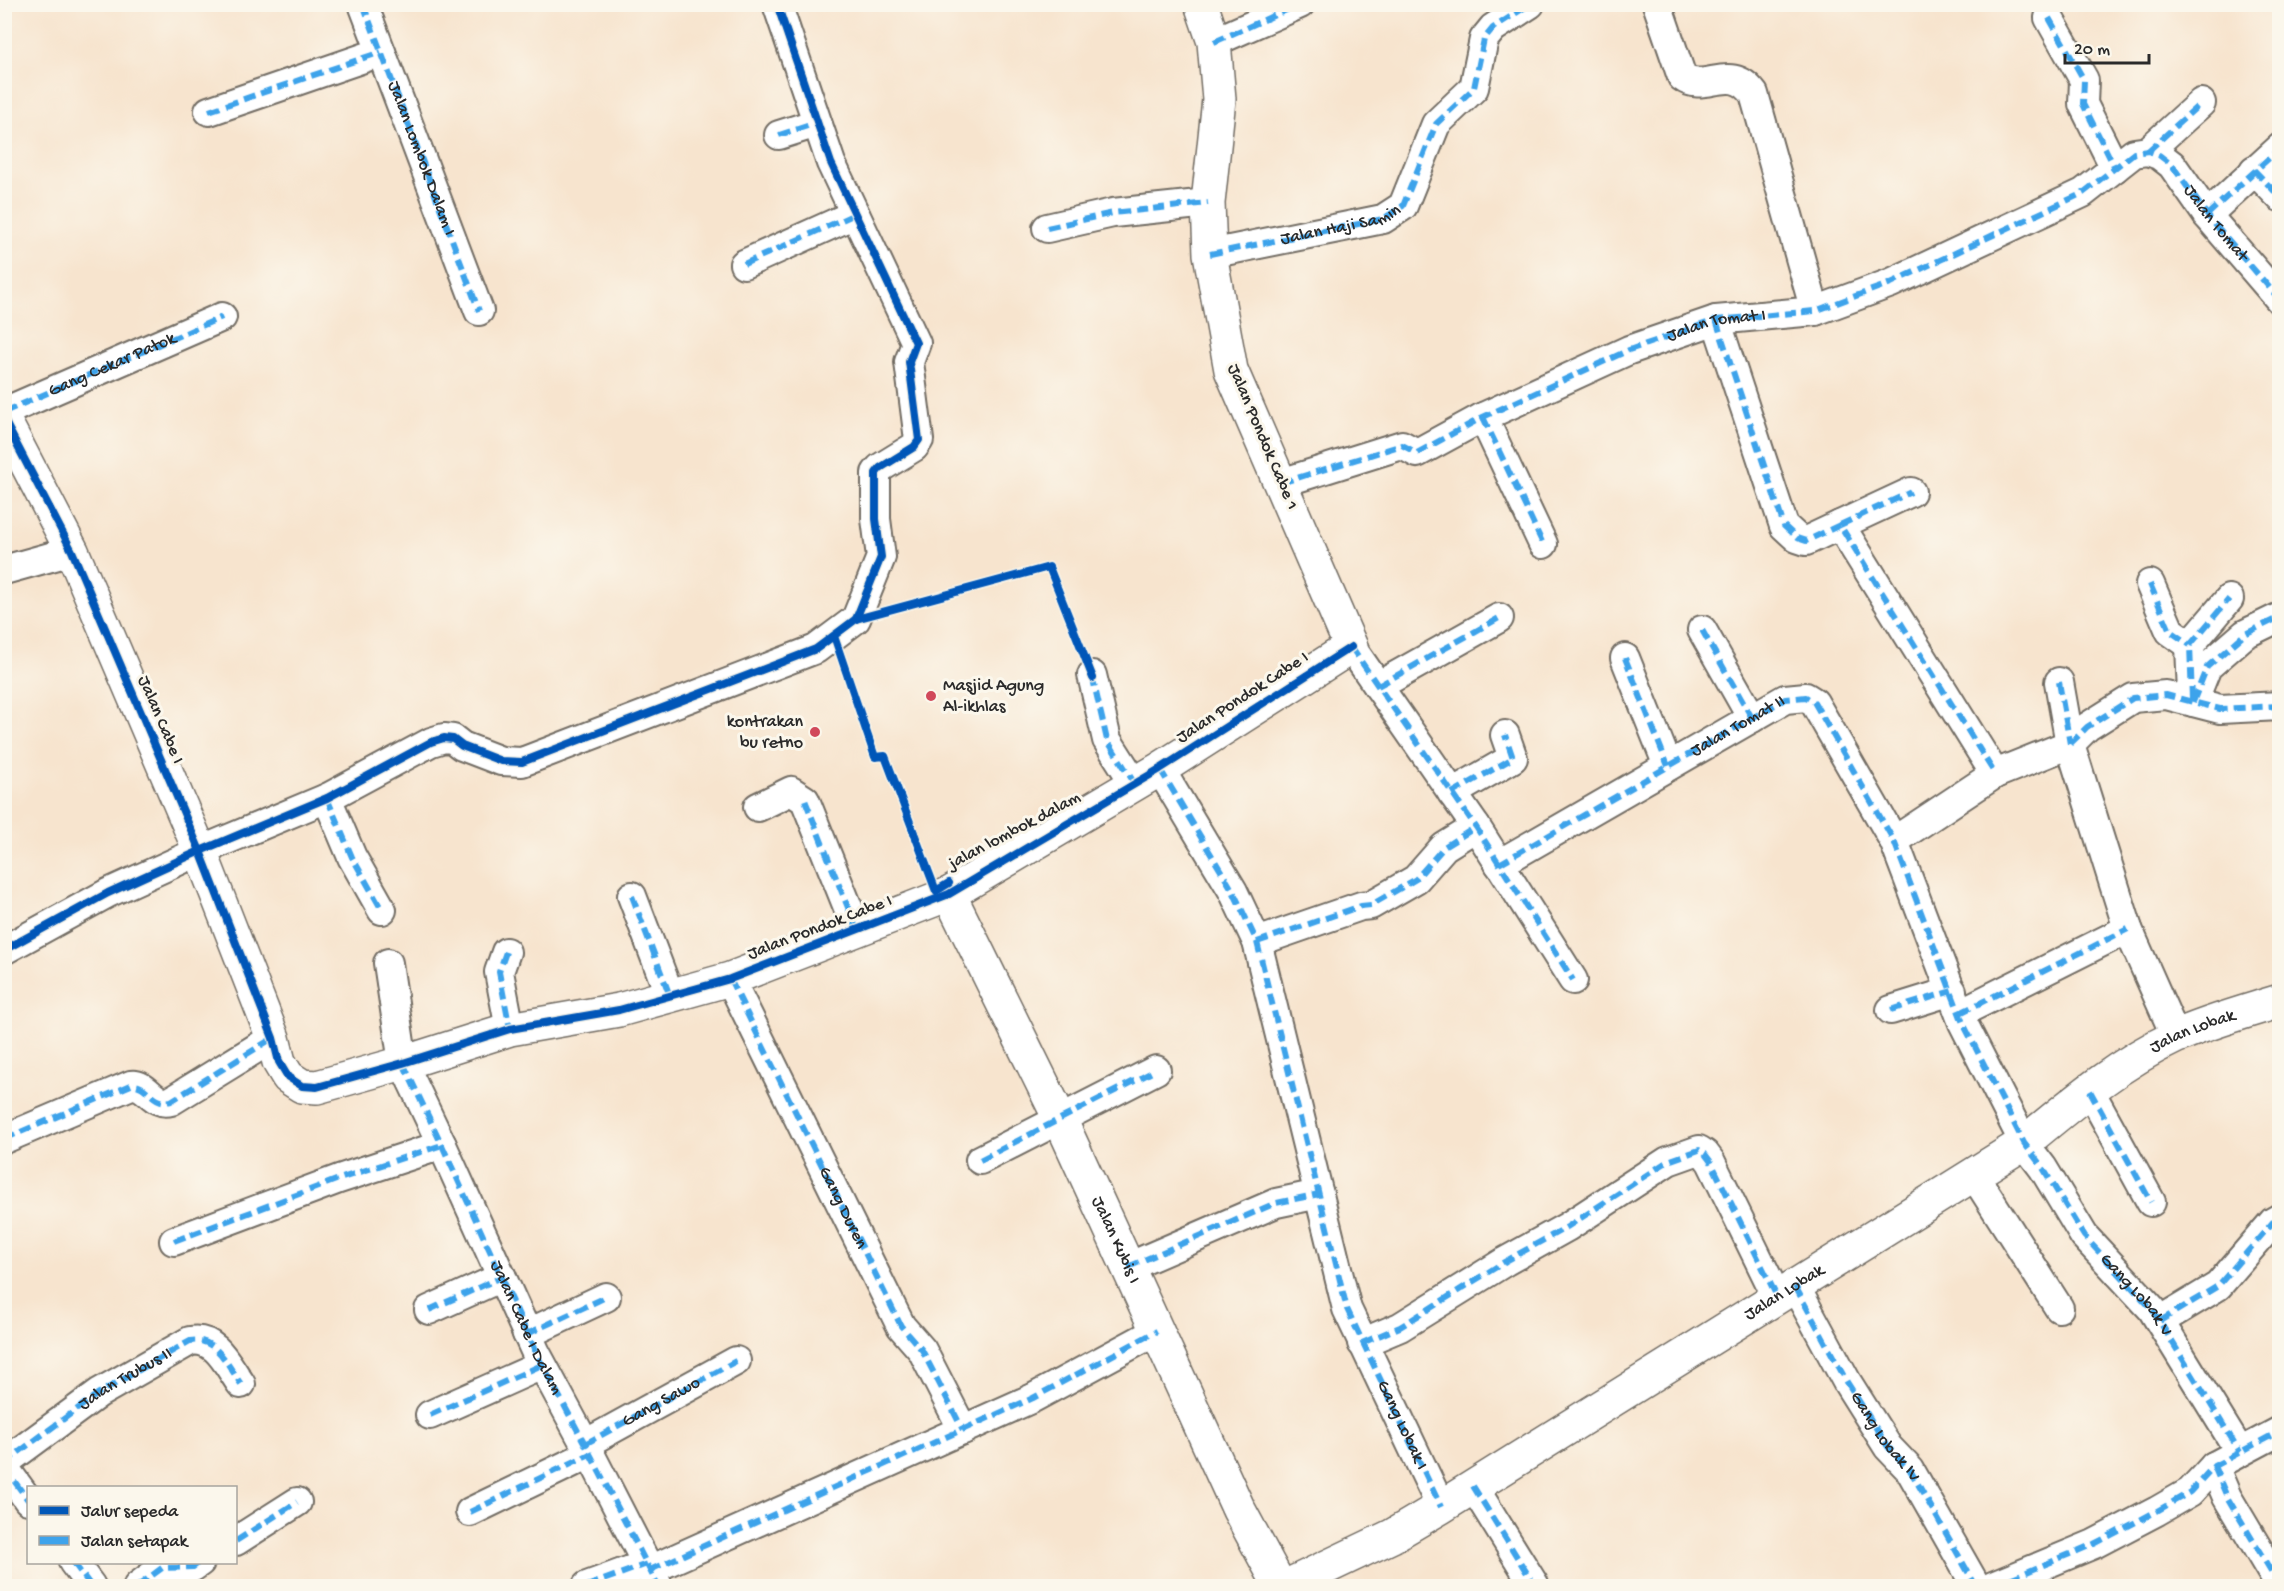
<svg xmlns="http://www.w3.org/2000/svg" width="2284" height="1591" font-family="'Gochi Hand',sans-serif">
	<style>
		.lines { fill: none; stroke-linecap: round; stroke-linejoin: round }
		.minor-casing { stroke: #726c64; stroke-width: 32 }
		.tertiary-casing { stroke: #726c64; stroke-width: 36 }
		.minor { stroke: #fff; stroke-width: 28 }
		.tertiary { stroke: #fff; stroke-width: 33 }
		.quiet { stroke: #3ea3eb; stroke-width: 6; stroke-dasharray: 12 6; stroke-linecap: butt }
		.cycleway-casing { stroke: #fbf7ec; stroke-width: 11 }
		.cycleway { stroke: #0057b8; stroke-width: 8 }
		.poi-dot { fill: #d1495b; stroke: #fbf7ec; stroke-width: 2 }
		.labels { text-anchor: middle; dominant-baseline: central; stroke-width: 6; stroke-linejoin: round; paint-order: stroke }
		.street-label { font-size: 18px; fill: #2b2b2b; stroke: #fbf7ec }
		.poi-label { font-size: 18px; fill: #2b2b2b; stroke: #fbf7ec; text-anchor: start }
	</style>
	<rect width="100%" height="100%" fill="#fbf7ec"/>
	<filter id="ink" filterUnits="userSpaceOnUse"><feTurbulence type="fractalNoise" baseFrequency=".0167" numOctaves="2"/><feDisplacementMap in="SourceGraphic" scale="12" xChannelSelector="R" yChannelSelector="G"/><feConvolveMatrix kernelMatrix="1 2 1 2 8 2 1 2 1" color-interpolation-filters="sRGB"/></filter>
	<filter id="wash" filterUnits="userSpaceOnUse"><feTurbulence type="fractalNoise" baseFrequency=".008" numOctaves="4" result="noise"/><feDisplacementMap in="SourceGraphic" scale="24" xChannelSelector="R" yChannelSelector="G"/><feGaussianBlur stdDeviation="1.35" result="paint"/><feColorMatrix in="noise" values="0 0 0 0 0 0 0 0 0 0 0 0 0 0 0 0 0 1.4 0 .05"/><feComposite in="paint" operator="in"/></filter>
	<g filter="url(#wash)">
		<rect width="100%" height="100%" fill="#f7e4ce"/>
	</g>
	<g filter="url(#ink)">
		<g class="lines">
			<defs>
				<g id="minor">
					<path id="s1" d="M363,4L479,311"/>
					<path d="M1657,4L1682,77C1705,95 1730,61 1754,94L1815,311"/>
					<polyline points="2049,18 2084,80 2083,104 2115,168"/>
					<polyline points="1214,42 1300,4"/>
					<polyline points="209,111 381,52"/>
					<polyline points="779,135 817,123"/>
					<polyline points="2148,151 2201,103"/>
					<polyline points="2254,170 2280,197"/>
					<polyline points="2207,215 2280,148"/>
					<polyline points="1047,228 1113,213 1208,203"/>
					<path id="s2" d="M1210,254L1383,219L1403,206L1436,124L1474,88L1484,39L1493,28L1530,4"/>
					<polyline points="744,264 855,214"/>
					<polyline points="1716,320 1784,526 1797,538 1806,541 1840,525 1995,774"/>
					<polyline points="4,412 222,317"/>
					<polyline points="1483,417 1543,544"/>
					<path id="s3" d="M1281,483L1402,445L1417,453L1483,417L1629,350L1716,320L1815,311L1891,283L2083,193L2134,153L2148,151L2159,155L2172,165L2207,215L2280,300"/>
					<polyline points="1840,525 1911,492"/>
					<polyline points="4,570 72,551"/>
					<polyline points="2150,584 2170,631 2190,645"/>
					<polyline points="1702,630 1752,718"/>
					<polyline points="1351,647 1476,827 1573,980"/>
					<polyline points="1625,658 1668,766"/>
					<polyline points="1092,675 1107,740 1135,784"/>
					<polyline points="2059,682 2070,744 2128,929 2176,1037"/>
					<polyline points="1378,686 1499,618"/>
					<polyline points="2192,694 2190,645 2229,599"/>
					<polyline points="2193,702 2207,667 2245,634 2280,617"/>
					<polyline points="1160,769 1233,891 1257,942 1347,1309 1441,1507"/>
					<polyline points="1452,793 1513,758 1505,735"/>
					<polyline points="327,798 352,857 382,910"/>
					<polyline points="758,807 791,791 805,800 857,930"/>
					<polyline points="1894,841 1995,774 2070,744 2087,727 2133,698 2166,695 2220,709 2280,706"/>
					<path id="s4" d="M1499,864L1785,699L1806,697L1814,702L1894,841L1963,1023L2024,1143L2043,1168L2084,1236L2152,1309L2240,1452"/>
					<polyline points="632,896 670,996"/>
					<polyline points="1257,942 1361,906 1371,905 1416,879 1444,847 1476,827"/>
					<polyline points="4,950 108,893 200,851 327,798 431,742 444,738 453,739 462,746 501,761 522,762 816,649 856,619 881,557 876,519 876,473 880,468 914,447 919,440 909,362 916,343 831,163 777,4"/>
					<polyline points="506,952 499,972 510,1029"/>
					<path id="s5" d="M388,963L403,1063L442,1145L536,1353L585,1444L658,1586"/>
					<polyline points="730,979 901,1326 922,1350 963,1430"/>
					<polyline points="1891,1010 1952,991"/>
					<polyline points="1960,1013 2128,929"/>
					<polyline points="2090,1091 2151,1202"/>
					<path d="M4,1139L131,1085C148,1083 152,1106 171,1101L273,1038"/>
					<polyline points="980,1160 1156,1070"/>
					<polyline points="1974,1175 2059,1308"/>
					<polyline points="174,1241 339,1179 442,1145"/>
					<polyline points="1128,1267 1276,1203 1319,1194"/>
					<path id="s6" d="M1795,1286L1847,1382L1888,1447L1910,1470L1976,1586"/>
					<polyline points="429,1310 502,1277"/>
					<polyline points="2160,1321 2218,1286 2273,1222 2280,1218"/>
					<polyline points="527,1334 606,1297"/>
					<polyline points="1362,1343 1400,1327 1506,1261 1567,1227 1668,1161 1699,1150 1705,1154 1711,1162 1777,1297"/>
					<polyline points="430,1415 542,1365"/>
					<path id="s7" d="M585,1444L736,1361"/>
					<path d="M4,1463L99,1393L190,1341C216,1336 228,1366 241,1384"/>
					<polyline points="2214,1466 2227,1497 2280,1586"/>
					<polyline points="4,1467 28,1500"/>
					<polyline points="1473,1486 1535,1586"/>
					<polyline points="470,1512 590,1454"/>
					<polyline points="236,1541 297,1502"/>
					<polyline points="73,1562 91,1586"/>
					<polyline points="650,1570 1033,1398 1157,1331"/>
					<polyline points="138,1586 162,1568 193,1567 200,1562"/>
					<polyline points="587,1586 647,1564"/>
					<polyline points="1993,1586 2094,1544 2157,1511 2190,1492 2214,1466 2280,1431"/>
				</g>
				<g id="tertiary">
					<polyline points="4,420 72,551 200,851 273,1038 279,1062 288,1077 302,1086 317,1087 403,1063 510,1029 619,1010 730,979 949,894 1160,769 1351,647 1231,370 1210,254 1208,203 1219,99 1214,42 1201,4"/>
					<path id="s8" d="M949,894L1060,1119L1239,1510L1280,1586"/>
					<path id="s9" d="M1287,1586L1392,1536L1441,1507L2024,1143C2071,1104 2119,1063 2175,1037C2208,1022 2245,1012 2280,1001"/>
				</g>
			</defs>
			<!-- minor casing -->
			<use href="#minor" class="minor-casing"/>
			<!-- tertiary casing -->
			<use href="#tertiary" class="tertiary-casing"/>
			<!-- minor -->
			<use href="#minor" class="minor"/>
			<!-- tertiary -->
			<use href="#tertiary" class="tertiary"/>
			<!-- quiet -->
			<g class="quiet">
				<polyline points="363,4 479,311"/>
				<polyline points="2049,18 2084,80 2083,104 2115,168"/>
				<polyline points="1214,42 1300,4"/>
				<polyline points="209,111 381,52"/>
				<polyline points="779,135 817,123"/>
				<polyline points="2148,151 2201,103"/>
				<polyline points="2254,170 2280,197"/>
				<polyline points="2207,215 2280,148"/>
				<polyline points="1047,228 1113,213 1208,203"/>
				<polyline points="1210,254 1383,219 1403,206 1436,124 1474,88 1484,39 1493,28 1530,4"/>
				<polyline points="744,264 855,214"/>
				<polyline points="1716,320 1784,526 1797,538 1806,541 1840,525 1995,774"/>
				<path id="s10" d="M4,412L222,317"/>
				<polyline points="1483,417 1543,544"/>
				<polyline points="1281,483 1402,445 1417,453 1483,417 1629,350 1716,320 1815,311 1891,283 2083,193 2134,153 2148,151 2159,155 2172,165 2207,215 2280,300"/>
				<polyline points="1840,525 1911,492"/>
				<polyline points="2150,584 2170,631 2190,645"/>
				<polyline points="1702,630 1752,718"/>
				<polyline points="1351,647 1476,827 1573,980"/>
				<polyline points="1625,658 1668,766"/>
				<polyline points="1092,675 1107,740 1135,784"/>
				<polyline points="2059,682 2070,744"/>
				<polyline points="1378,686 1499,618"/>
				<polyline points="2192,699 2190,645 2229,599"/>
				<polyline points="2193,702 2207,667 2245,634 2280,617"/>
				<polyline points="2070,744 2087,727 2133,698 2166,695 2220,709 2280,706"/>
				<path id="s11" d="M1160,769L1233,891L1257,942L1347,1309L1441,1507"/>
				<polyline points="1452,793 1513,758 1505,735"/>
				<polyline points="327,798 352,857 382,910"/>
				<polyline points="805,800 857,930"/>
				<polyline points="1499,864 1785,699 1806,697 1814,702 1894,841 1963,1023 2024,1143 2043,1168 2084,1236 2152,1309 2240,1452"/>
				<polyline points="632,896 670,996"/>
				<polyline points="1257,942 1361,906 1371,905 1416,879 1444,847 1476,827"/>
				<polyline points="506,952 499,972 510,1029"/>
				<path id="s12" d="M730,979L901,1326L922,1350L963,1430"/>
				<polyline points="1891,1010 1952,991"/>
				<polyline points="1960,1013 2128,929"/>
				<polyline points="403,1063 442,1145 536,1353 585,1444 658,1586"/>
				<polyline points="2090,1091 2151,1202"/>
				<path d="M4,1139L131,1085C148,1083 152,1106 171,1101L273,1038"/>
				<polyline points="980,1160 1156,1070"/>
				<polyline points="174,1241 339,1179 442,1145"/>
				<polyline points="1128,1267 1276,1203 1319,1194"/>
				<polyline points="1795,1286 1847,1382 1888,1447 1910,1470 1976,1586"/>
				<polyline points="429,1310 502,1277"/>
				<polyline points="2160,1321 2218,1286 2273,1222 2280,1218"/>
				<polyline points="527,1334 606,1297"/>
				<polyline points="1362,1343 1400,1327 1506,1261 1567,1227 1668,1161 1699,1150 1705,1154 1711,1162 1777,1297"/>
				<polyline points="430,1415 542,1365"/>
				<polyline points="585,1444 736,1361"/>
				<path id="s13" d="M4,1463L99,1393L190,1341C216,1336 228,1366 241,1384"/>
				<polyline points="2214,1466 2227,1497 2280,1586"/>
				<polyline points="4,1467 28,1500"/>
				<polyline points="1473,1486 1535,1586"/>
				<polyline points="470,1512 590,1454"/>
				<polyline points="236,1541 297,1502"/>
				<polyline points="73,1562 91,1586"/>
				<polyline points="650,1570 1033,1398 1157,1331"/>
				<polyline points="138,1586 162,1568 193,1567 200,1562"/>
				<polyline points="587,1586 647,1564"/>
				<polyline points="1993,1586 2094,1544 2157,1511 2190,1492 2214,1466 2280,1431"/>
			</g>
			<defs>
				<g id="cycleway">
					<polyline points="4,420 72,551 200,851 273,1038 279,1062 288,1077 302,1086 317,1087 403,1063 510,1029 619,1010 730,979 949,894 1160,769 1351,647"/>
					<polyline points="856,619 1049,567 1093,678"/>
					<polyline points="834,636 875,757 885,756 936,891 949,883"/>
					<polyline points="4,950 108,893 200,851 327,798 431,742 444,738 453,739 462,746 501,761 522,762 816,649 856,619 881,557 876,519 876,473 880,468 914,447 919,440 909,362 916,343 831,163 777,4"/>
				</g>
			</defs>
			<!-- cycleway casing -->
			<use href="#cycleway" class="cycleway-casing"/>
			<!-- cycleway -->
			<use href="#cycleway" class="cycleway"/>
		</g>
	</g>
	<!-- markers -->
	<g class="poi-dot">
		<circle cx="931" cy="696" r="6"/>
		<circle cx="815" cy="732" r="6"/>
	</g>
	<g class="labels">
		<!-- street labels -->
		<g class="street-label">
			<text stroke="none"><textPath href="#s1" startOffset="165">Jalan Lombok Dalam I</textPath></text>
			<text stroke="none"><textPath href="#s2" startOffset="134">Jalan Haji Samin</textPath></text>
			<text stroke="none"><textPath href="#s3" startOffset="1044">Jalan Tomat</textPath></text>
			<text stroke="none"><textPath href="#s3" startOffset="471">Jalan Tomat I</textPath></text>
			<text stroke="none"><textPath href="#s10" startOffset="118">Gang Cekar Patok</textPath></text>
			<text transform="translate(1262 437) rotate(67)">Jalan Pondok Cabe 1</text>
			<text transform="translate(1243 698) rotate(-33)">Jalan Pondok Cabe I</text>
			<text transform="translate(160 720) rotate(67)">Jalan Cabe I</text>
			<text stroke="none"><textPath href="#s4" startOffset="276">Jalan Tomat II</textPath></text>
			<text transform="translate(1015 831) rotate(-28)">jalan lombok dalam</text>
			<text transform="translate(820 928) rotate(-21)">Jalan Pondok Cabe I</text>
			<text stroke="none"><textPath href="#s9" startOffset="1064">Jalan Lobak</textPath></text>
			<text stroke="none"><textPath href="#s12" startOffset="255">Gang Duren</textPath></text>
			<text stroke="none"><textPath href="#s8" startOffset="384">Jalan Kubis I</textPath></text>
			<text stroke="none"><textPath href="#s9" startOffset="578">Jalan Lobak</textPath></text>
			<text stroke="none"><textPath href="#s4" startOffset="1040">Gang Lobak V</textPath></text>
			<text stroke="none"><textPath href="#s5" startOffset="393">Jalan Cabe I Dalam</textPath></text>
			<text stroke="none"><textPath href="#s13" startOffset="148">Jalan Trubus II</textPath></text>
			<text stroke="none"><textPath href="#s7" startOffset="87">Gang Sawo</textPath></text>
			<text stroke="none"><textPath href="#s11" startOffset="705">Gang Lobak I</textPath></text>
			<text stroke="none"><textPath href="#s6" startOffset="176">Gang Lobak IV</textPath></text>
		</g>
		<!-- poi labels -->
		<g class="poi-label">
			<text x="943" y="686">Masjid Agung<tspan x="943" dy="21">Al-ikhlas</tspan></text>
			<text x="803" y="722" text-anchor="end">kontrakan<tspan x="803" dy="21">bu retno</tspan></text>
		</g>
	</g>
	<!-- margin -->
	<rect width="2284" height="1591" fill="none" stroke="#fbf7ec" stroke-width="24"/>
	<!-- legend -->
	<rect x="27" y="1486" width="210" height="78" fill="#fbf7ec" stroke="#a8a59f" stroke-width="1.5"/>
	<rect x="39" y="1506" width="30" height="9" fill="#0057b8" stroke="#a8a59f" stroke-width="1.5"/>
	<text x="81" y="1516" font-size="18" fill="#2b2b2b">Jalur sepeda</text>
	<rect x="39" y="1536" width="30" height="9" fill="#3ea3eb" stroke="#a8a59f" stroke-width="1.5"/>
	<text x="81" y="1546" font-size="18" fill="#2b2b2b">Jalan setapak</text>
	<!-- scale -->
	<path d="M2065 54v9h84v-9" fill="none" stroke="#2b2b2b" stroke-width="3"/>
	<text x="2074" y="54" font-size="18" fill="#2b2b2b" stroke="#fbf7ec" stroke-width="4.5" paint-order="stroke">20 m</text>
</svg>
